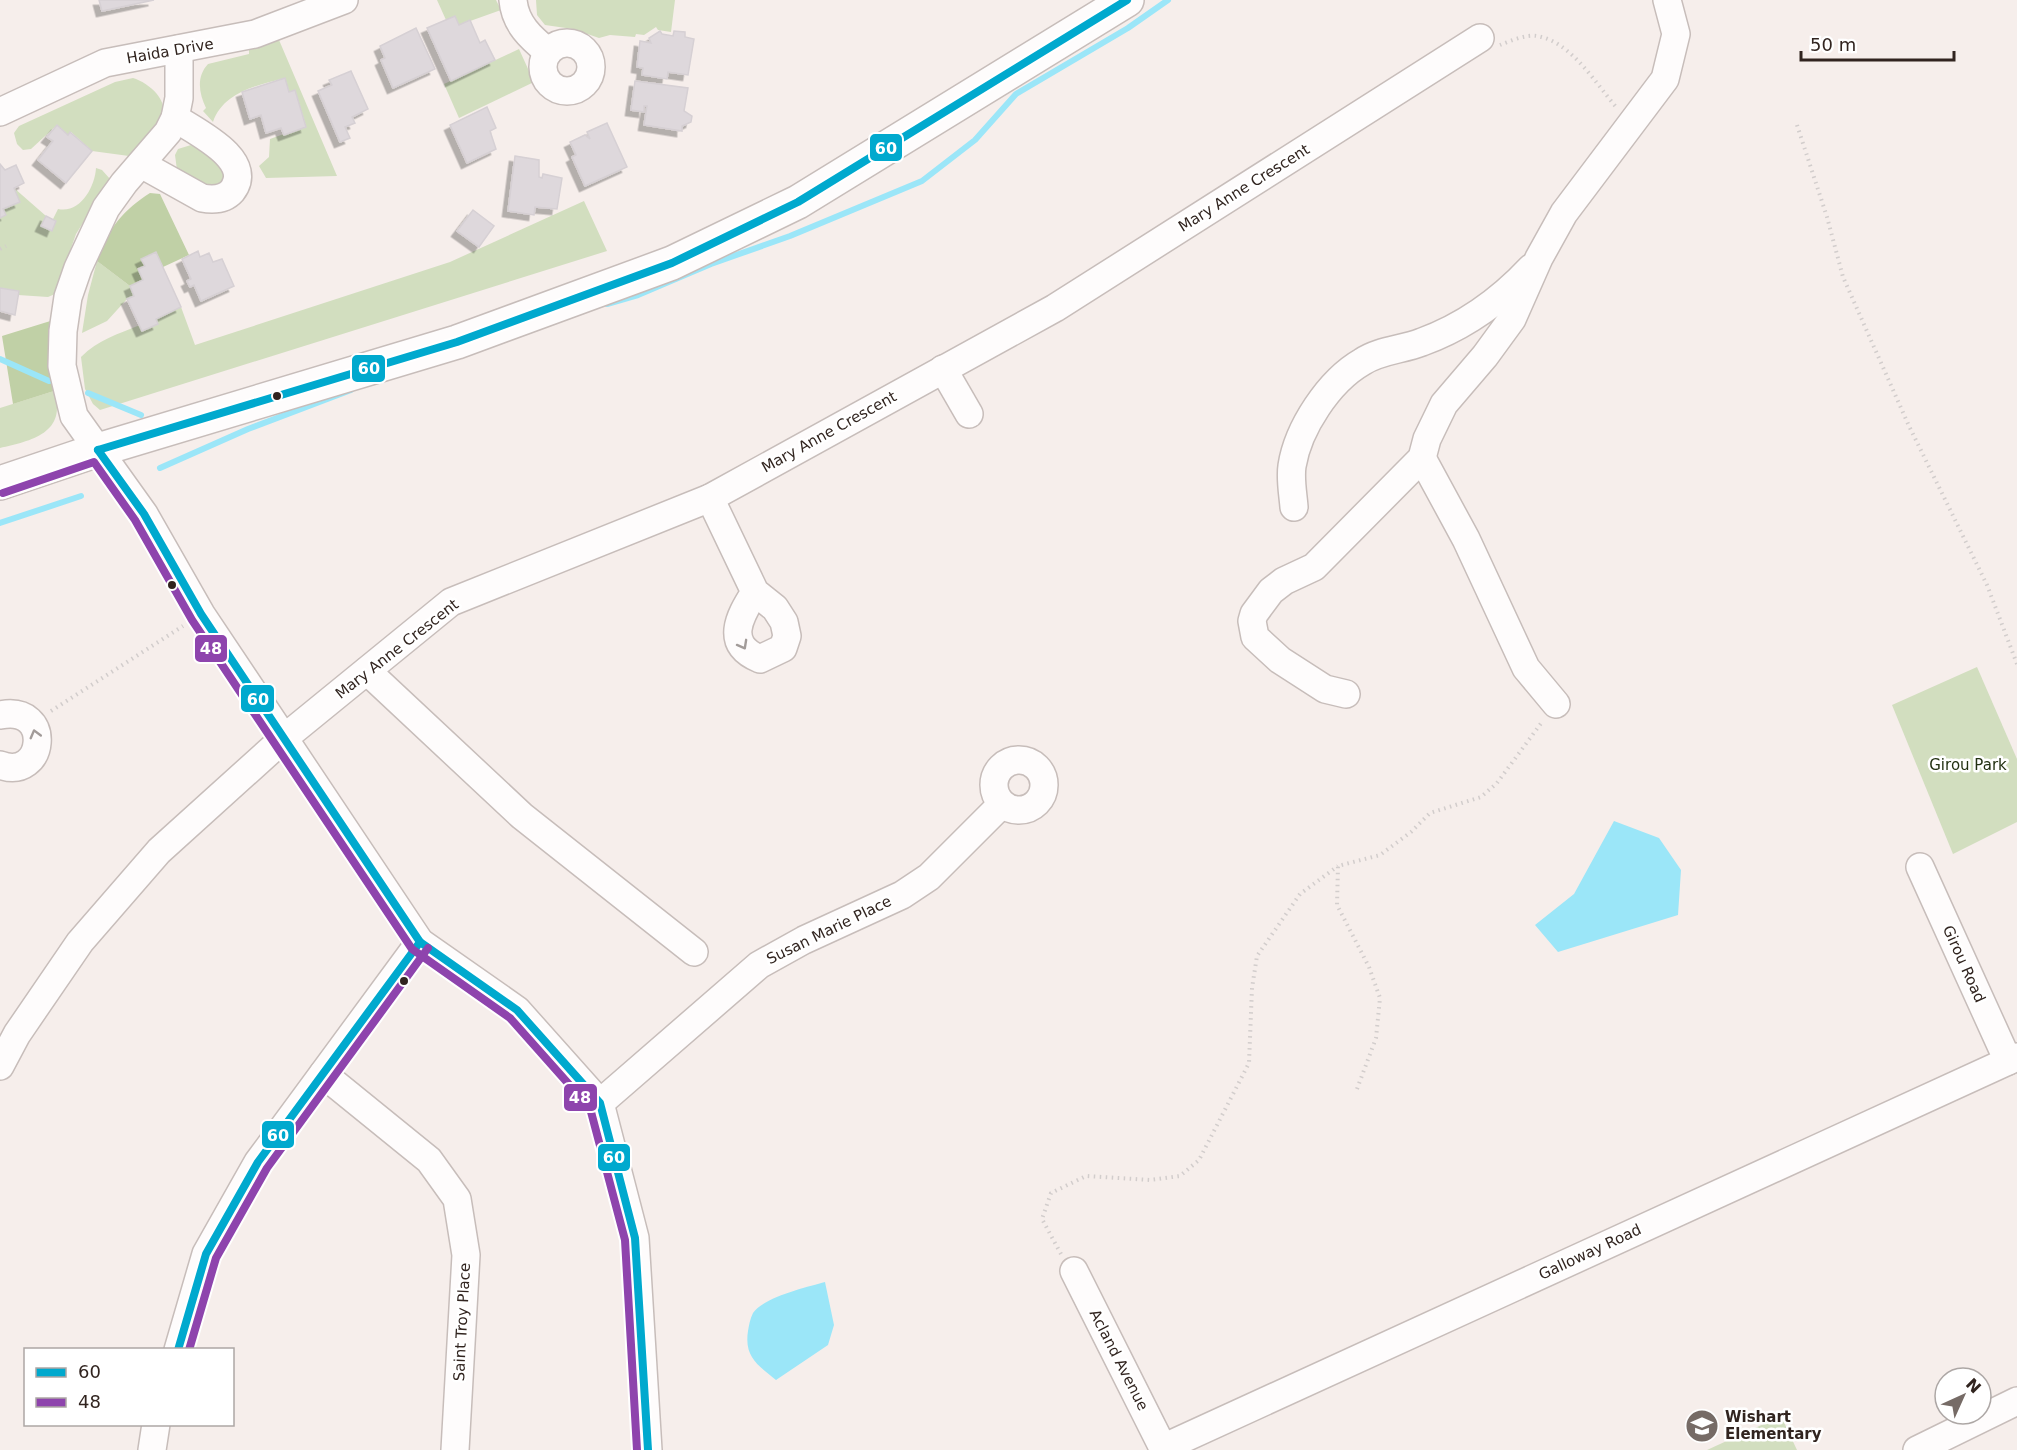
<svg xmlns="http://www.w3.org/2000/svg" width="2017" height="1450" font-family="'DejaVu Sans',sans-serif">
	<style>
		.green { fill: #d2debf }
		.forest { fill: #c0d0a6 }
		.water { fill: #9be6f8 }
		.lines { fill: none; stroke-linecap: round; stroke-linejoin: round }
		.stream { stroke: #9be6f8; stroke-width: 6 }
		.building { fill: #ded8dc; stroke: #d6d0d4; stroke-width: 1.5; filter: url(#shadow) }
		.minor-casing { stroke: #c7bdba; stroke-width: 30 }
		.major-casing { stroke: #c7bdba; stroke-width: 36 }
		.path { stroke: #d2cdcc; stroke-width: 4; stroke-dasharray: 1.5 4.5; stroke-linecap: butt }
		.minor { stroke: #fefcfc; stroke-width: 27 }
		.major { stroke: #fefcfc; stroke-width: 33 }
		.bus-1-casing { stroke: #fff; stroke-width: 12 }
		.bus-2-casing { stroke: #fff; stroke-width: 12 }
		.bus-1 { stroke: #00a9ce; stroke-width: 8 }
		.bus-2 { stroke: #8e44ad; stroke-width: 8 }
		.oneway { stroke: #a29b99 }
		.bus-dot { fill: #31241f; stroke: #fff; stroke-width: 2 }
		.labels { text-anchor: middle; dominant-baseline: central; stroke-width: 5; stroke-linejoin: round; paint-order: stroke }
		.street-label { font-size: 15px; fill: #31241f; stroke: #fff }
		.park-label { font-size: 15px; fill: #223011; stroke: #fff }
		.poi-label { font-size: 15px; font-weight: bold; fill: #31241f; stroke: #fff; text-anchor: start }
		.line-badge { stroke: #fff; stroke-width: 2 }
		.badge-label { font-size: 16px; text-anchor: middle; font-weight: bold; fill: #fff }
	</style>
	<defs>
		<filter id="shadow"><feDropShadow dx="-5.5" dy="5.5" stdDeviation="0" flood-color="#0004"/></filter>
	</defs>
	<rect width="100%" height="100%" fill="#f6eeeb"/>
	<!-- green -->
	<g class="green">
		<polygon points="437,0 496,0 501,10 459,25 455,16 446,20"/>
		<polygon points="536,0 675,0 671,32 658,30 656,27 644,35 636,34 635,37 610,35 599,38 573,29 545,25 537,15"/>
		<path d="M279,40L282,47L337,176L266,178L259,166L269,157L270,139L306,126L295,91L289,92L285,78C258,85 223,92 213,122L203,111L206,108C199,93 196,77 208,64L249,54V49Z"/>
		<polygon points="519,49 534,82 459,118 444,84"/>
		<path d="M133,78C149,83 171,101 161,120C154,133 139,145 129,156L92,151L71,132L68,135L57,125L31,149L23,150L17,144L14,133L19,126L115,82Z"/>
		<polygon points="191,145 223,164 227,175 221,186 208,189 177,170 175,155 178,149"/>
		<path d="M96,168L102,170L110,179L76,234L55,294L48,297L18,295L19,291L0,288V218L6,215L3,209L20,202L14,188L46,216L41,226L52,231L56,221L53,219L58,209C80,214 95,187 96,168Z"/>
		<path d="M584,201L607,251L100,410L93,404L85,389L81,357C98,340 118,334 140,325L143,331L158,324L156,319L181,307L195,345L450,262Z"/>
		<polygon points="97,261 130,286 134,296 127,299 107,321 82,333 88,295"/>
		<path d="M54,391C68,433 31,441 0,448V408Z"/>
		<polygon points="1977,667 2017,759 2017,822 1953,854 1892,705"/>
		<polygon points="1781,1416 1797,1450 1707,1450"/>
	</g>
	<!-- forest -->
	<g class="forest">
		<path d="M150,193L160,194L189,255L163,267L156,252L142,259L145,266L138,269L143,280L130,286L97,261C106,231 123,210 150,193Z"/>
		<polygon points="60,318 52,374 54,391 13,404 2,336"/>
	</g>
	<!-- water -->
	<g class="water">
		<polygon points="1614,821 1659,838 1681,870 1678,915 1558,952 1535,925 1574,894"/>
		<path d="M825,1282L834,1325L828,1345L776,1380C758,1365 744,1357 748,1331C749,1325 750,1319 753,1313C764,1297 807,1287 825,1282Z"/>
	</g>
	<g class="lines">
		<!-- stream -->
		<g class="stream">
			<polyline points="607,304 638,295 711,264 790,236 922,181 975,140 1016,94 1128,28 1168,0"/>
			<polyline points="0,359 49,381"/>
			<polyline points="88,393 141,415"/>
			<polyline points="160,468 248,429 351,390"/>
			<polyline points="0,523 81,496"/>
		</g>
	</g>
	<!-- building -->
	<g class="building">
		<polygon points="99,0 154,0 102,11"/>
		<polygon points="455,16 459,25 470,20 480,43 485,40 495,60 451,81 427,28"/>
		<polygon points="416,28 435,69 393,88 381,60 385,58 380,46"/>
		<polygon points="660,31 662,34 673,36 674,31 685,32 685,37 694,39 688,75 668,72 667,79 642,75 643,68 637,67 640,41 651,43 649,38"/>
		<polygon points="351,71 368,109 352,117 355,123 345,127 350,138 340,142 318,91 332,85 329,80"/>
		<polygon points="285,78 289,92 295,90 306,127 284,135 281,128 266,133 261,115 250,119 242,92"/>
		<polygon points="635,81 688,88 684,111 692,116 691,122 682,126 682,131 644,125 647,106 644,106 644,112 631,110"/>
		<polygon points="487,107 496,128 490,131 496,149 467,163 450,125"/>
		<polygon points="607,123 627,167 585,186 572,157 576,155 570,142 585,135 590,139 587,132"/>
		<polygon points="57,125 68,135 70,132 92,151 66,183 38,160 53,141 47,137"/>
		<polygon points="515,156 539,160 539,177 542,178 543,174 562,178 557,209 535,207 534,215 508,211"/>
		<polygon points="0,164 5,170 16,165 24,183 14,188 20,202 3,209 6,215 0,218"/>
		<polygon points="473,210 494,226 479,247 457,231"/>
		<polygon points="46,216 56,221 52,231 41,226"/>
		<polygon points="198,251 200,257 209,253 213,262 222,259 234,286 201,301 194,285 190,287 187,281 191,279 182,259"/>
		<polygon points="156,252 181,307 156,319 158,324 142,331 127,299 134,296 130,286 143,280 138,269 145,266 141,259"/>
		<polygon points="0,288 19,291 15,315 0,311"/>
	</g>
	<g class="lines">
		<defs>
			<g id="minor">
				<path d="M513,0C515,24 531,38 548,52"/>
				<circle cx="567" cy="67" r="24"/>
				<polyline points="179,49 179,98 175,118 168,132 124,183 106,208 78,268 68,297 63,331 62,366 74,416 144,514 201,614 420,942 517,1010 600,1103 635,1238 648,1450"/>
				<polyline points="0,112 105,63 255,34 344,0"/>
				<path d="M141,164L202,198C213,200 224,200 232,191C256,160 196,132 175,118"/>
				<polyline points="943,369 969,414"/>
				<polyline points="1422,458 1466,539 1526,668 1556,704"/>
				<path d="M710,498L755,592L775,608L784,622L787,636L783,648L760,659C724,644 739,617 755,592"/>
				<path d="M1294,507C1293,494 1290,479 1292,466C1298,428 1329,381 1362,362C1380,350 1402,350 1422,342C1463,327 1501,300 1531,268"/>
				<polyline points="367,671 522,816 694,952"/>
				<polyline points="1346,694 1325,689 1280,660 1255,637 1252,621 1254,614 1271,591 1284,581 1314,567 1422,458 1427,439 1444,404 1485,356 1512,319 1539,258 1564,213 1665,79 1676,34 1667,0"/>
				<path d="M0,715C54,704 45,782 0,765"/>
				<circle cx="1019" cy="785" r="25"/>
				<polyline points="1920,867 2008,1061"/>
				<polyline points="0,1066 17,1034 80,942 159,851 283,739 451,602 710,498 1055,308 1480,38"/>
				<polyline points="323,1074 429,1160 457,1199 466,1255 455,1450"/>
				<polyline points="600,1103 759,965 804,940 902,895 929,877 1002,804"/>
				<polyline points="1074,1271 1164,1450"/>
				<polyline points="178,1350 206,1254 258,1162 420,942"/>
				<polyline points="1163,1448 2017,1057"/>
				<polyline points="152,1450 156,1424"/>
				<polyline points="1917,1450 2017,1401"/>
			</g>
			<polyline id="major" points="0,483 98,450 457,342 672,263 798,202 1127,0"/>
		</defs>
		<!-- minor casing -->
		<use href="#minor" class="minor-casing"/>
		<!-- major casing -->
		<use href="#major" class="major-casing"/>
		<!-- path -->
		<g class="path">
			<path d="M1500,45C1510,41 1526,34 1537,36C1572,42 1595,83 1617,108"/>
			<polyline points="1797,125 1827,217 1843,277 1909,426 1987,585 2017,664"/>
			<polyline points="0,249 6,246"/>
			<polyline points="51,711 183,626"/>
			<polyline points="1357,1089 1376,1038 1380,998 1369,967 1337,905 1338,866 1380,855 1411,832 1430,813 1481,797 1497,783 1542,722"/>
			<polyline points="1061,1254 1042,1219 1051,1193 1086,1176 1150,1180 1180,1176 1199,1160 1249,1063 1252,988 1257,956 1300,894 1338,866"/>
		</g>
		<!-- minor -->
		<use href="#minor" class="minor"/>
		<!-- major -->
		<use href="#major" class="major"/>
		<defs>
			<g id="bus-1">
				<polyline points="98,450 144,514 201,614 420,942 517,1010 600,1103 635,1238 648,1450"/>
				<polyline points="98,450 457,342 672,263 798,202 1127,0"/>
				<polyline points="178,1350 206,1254 258,1162 420,942"/>
			</g>
			<g id="bus-2">
				<polyline points="3,493 94,462 135,520 192,620 412,949 510,1018 590,1108 625,1240 637,1450"/>
				<polyline points="189,1350 216,1258 267,1168 428,948"/>
			</g>
		</defs>
		<!-- bus-1 casing -->
		<use href="#bus-1" class="bus-1-casing"/>
		<!-- bus-2 casing -->
		<use href="#bus-2" class="bus-2-casing"/>
		<!-- bus-1 -->
		<use href="#bus-1" class="bus-1"/>
		<!-- bus-2 -->
		<use href="#bus-2" class="bus-2"/>
	</g>
	<!-- one-way arrows -->
	<defs><path id="oneway-chevron" d="M-2-3.5L2.5 0L-2 3.5" fill="none" stroke-width="1.6" stroke-linecap="round" stroke-linejoin="round" transform="scale(1.5)"/></defs>
	<g class="oneway">
		<use href="#oneway-chevron" transform="translate(743 645) rotate(61)"/>
		<use href="#oneway-chevron" transform="translate(35 734) rotate(-105)"/>
	</g>
	<!-- icons -->
	<defs>
		<symbol id="school-disc" viewBox="-11 -11 22 22"><circle r="9.5" fill="#766b66" stroke="#fff"/><path d="M0-5L7-2L0 1L-7-2ZM-4 1L0 2.5L4 1V4Q0 6-4 4Z" fill="#fff"/></symbol>
	</defs>
	<g fill-rule="evenodd">
		<use href="#school-disc" x="1683" y="1407" width="38" height="38"/>
	</g>
	<!-- markers -->
	<g class="bus-dot">
		<circle cx="277" cy="396" r="5"/>
		<circle cx="172" cy="585" r="5"/>
		<circle cx="404" cy="981" r="5"/>
	</g>
	<g class="labels">
		<!-- street labels -->
		<g class="street-label">
			<text transform="translate(170 51) rotate(-10)">Haida Drive</text>
			<text transform="translate(1244 188) rotate(-32)">Mary Anne Crescent</text>
			<text transform="translate(829 432) rotate(-29)">Mary Anne Crescent</text>
			<text transform="translate(397 649) rotate(-38)">Mary Anne Crescent</text>
			<text transform="translate(829 930) rotate(-26)">Susan Marie Place</text>
			<text transform="translate(1964 964) rotate(66)">Girou Road</text>
			<text transform="translate(1590 1252) rotate(-25)">Galloway Road</text>
			<text transform="translate(462 1322) rotate(-87)">Saint Troy Place</text>
			<text transform="translate(1119 1360) rotate(63)">Acland Avenue</text>
		</g>
		<!-- park labels -->
		<g class="park-label">
			<text x="1968" y="765">Girou Park</text>
		</g>
		<!-- poi labels -->
		<g class="poi-label">
			<text x="1725" y="1417">Wishart<tspan x="1725" dy="17">Elementary</tspan></text>
		</g>
	</g>
	<g class="line-badge">
		<rect x="869" y="133" width="34" height="29" rx="6" fill="#00a9ce"/>
		<rect x="351" y="354" width="35" height="29" rx="6" fill="#00a9ce"/>
		<rect x="194" y="634" width="34" height="29" rx="6" fill="#8e44ad"/>
		<rect x="240" y="684" width="35" height="29" rx="6" fill="#00a9ce"/>
		<rect x="563" y="1083" width="35" height="29" rx="6" fill="#8e44ad"/>
		<rect x="261" y="1120" width="34" height="29" rx="6" fill="#00a9ce"/>
		<rect x="597" y="1143" width="34" height="29" rx="6" fill="#00a9ce"/>
	</g>
	<g class="badge-label">
		<text x="886" y="154">60</text>
		<text x="369" y="374">60</text>
		<text x="211" y="654">48</text>
		<text x="258" y="705">60</text>
		<text x="580" y="1103">48</text>
		<text x="278" y="1141">60</text>
		<text x="614" y="1163">60</text>
	</g>
	<!-- legend -->
	<rect x="24" y="1348" width="210" height="78" fill="#ffffff" stroke="#ada7a5" stroke-width="1.5"/>
	<rect x="36" y="1368" width="30" height="9" fill="#00a9ce" stroke="#ada7a5" stroke-width="1.5"/>
	<text x="78" y="1378" font-size="18" fill="#31241f">60</text>
	<rect x="36" y="1398" width="30" height="9" fill="#8e44ad" stroke="#ada7a5" stroke-width="1.5"/>
	<text x="78" y="1408" font-size="18" fill="#31241f">48</text>
	<!-- north arrow -->
	<g transform="translate(1963 1396) rotate(45)"><circle r="28" fill="#ffffff" stroke="#ada7a5" stroke-width="1.5"/>
	<path d="M0-4.5L10 22L0 15L-10 22Z" fill="#766b66"/>
	<text y="-9" font-size="16" font-weight="bold" text-anchor="middle" fill="#31241f">N</text>
	</g>
	<!-- scale -->
	<path d="M1801 51v9h153v-9" fill="none" stroke="#31241f" stroke-width="3"/>
	<text x="1810" y="51" font-size="18" fill="#31241f" stroke="#ffffff" stroke-width="4.5" paint-order="stroke">50 m</text>
</svg>
